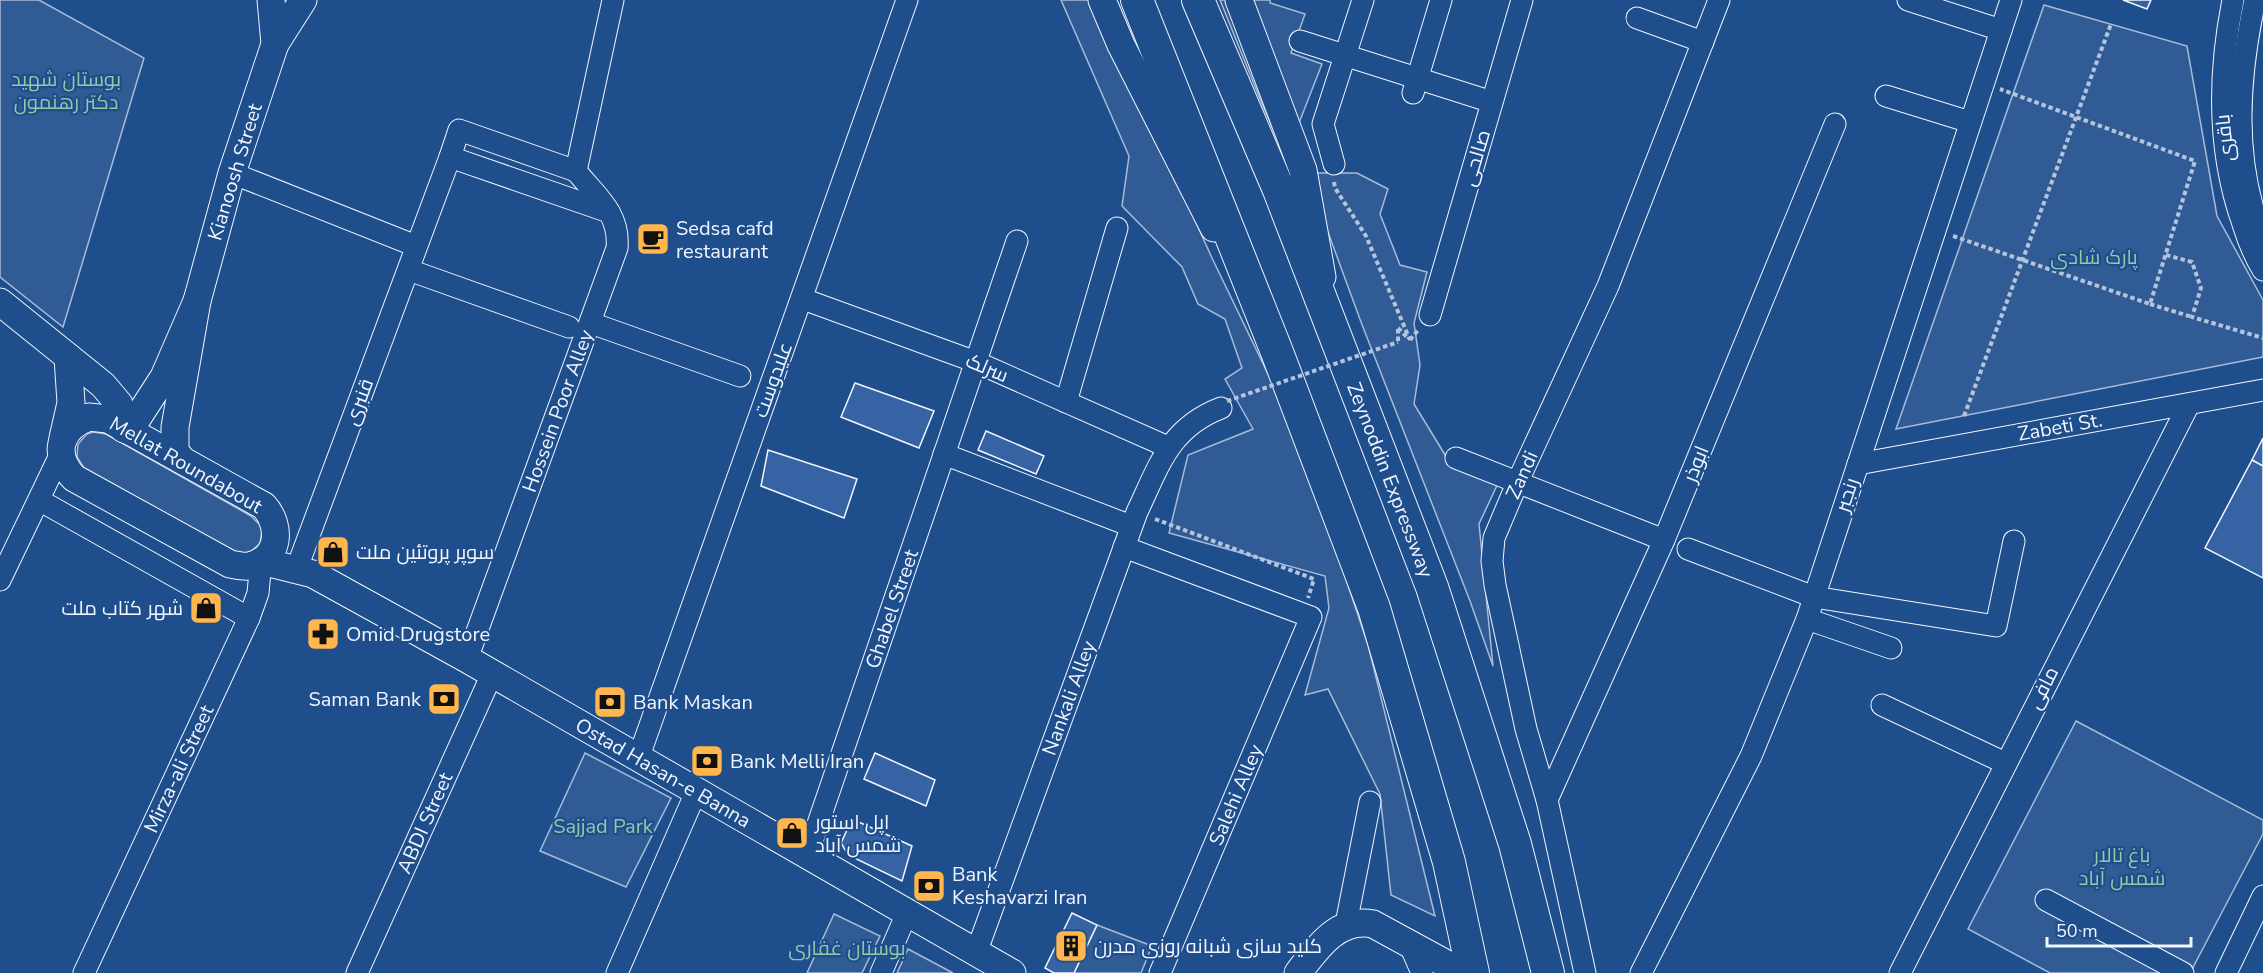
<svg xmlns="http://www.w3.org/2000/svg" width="2263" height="973" font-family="'Nunito Sans',Cairo,sans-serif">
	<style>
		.built { fill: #305b95; stroke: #a8bbd7; stroke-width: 1.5 }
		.building { fill: #3563a3; stroke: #f2f6ff; stroke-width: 1.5 }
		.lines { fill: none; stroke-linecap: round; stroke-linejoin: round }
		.minor-casing { stroke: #f2f6ff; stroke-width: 23 }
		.major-casing { stroke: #f2f6ff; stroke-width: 29 }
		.highway-casing { stroke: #f2f6ff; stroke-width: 34 }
		.path { stroke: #b3c4dc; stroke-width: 4; stroke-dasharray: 4.5 3; stroke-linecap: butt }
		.minor { stroke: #1f4e8c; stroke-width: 21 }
		.major { stroke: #1f4e8c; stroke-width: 27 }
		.highway { stroke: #1f4e8c; stroke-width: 32 }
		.path-bridge { stroke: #b3c4dc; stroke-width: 4; stroke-dasharray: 4.5 3; stroke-linecap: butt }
		.labels { text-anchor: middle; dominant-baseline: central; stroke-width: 4.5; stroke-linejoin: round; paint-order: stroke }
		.park-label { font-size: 20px; fill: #97c8a6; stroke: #1f4e8c }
		.street-label { font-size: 20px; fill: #f2f6ff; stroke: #1f4e8c }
		.poi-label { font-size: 20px; fill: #f2f6ff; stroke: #1f4e8c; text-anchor: start }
	</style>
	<rect width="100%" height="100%" fill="#1f4e8c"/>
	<!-- built -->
	<g class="built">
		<polygon points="0,0 39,0 144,58 63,327 0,277"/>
		<polygon points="1061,0 1096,0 1212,258 1298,436 1368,645 1435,916 1391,895 1380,794 1328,689 1305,695 1329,608 1325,576 1169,533 1188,455 1253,429 1225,379 1242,368 1225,319 1198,304 1182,267 1122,206 1129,156"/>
		<polygon points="1220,0 1230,0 1295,179 1262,104"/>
		<polygon points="1251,0 1270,0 1270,3 1305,14 1291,53 1322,64 1299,123"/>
		<polygon points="2044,5 2187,46 2217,216 2263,300 2263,357 1896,429"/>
		<polygon points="1314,173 1357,173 1388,189 1380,214 1400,265 1427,272 1414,323 1420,365 1414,404 1450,463 1500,479 1479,524 1493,666 1470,601 1361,322 1325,224"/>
		<polygon points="93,432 106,434 251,516 260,525 262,531 260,543 251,552 238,554 84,468 77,457 78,444 87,434"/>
		<polygon points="2076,721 2263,820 2263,834 2190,973 2050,973 1968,929"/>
		<polygon points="585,753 671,798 626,887 540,851"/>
		<polygon points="834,914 880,936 862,973 807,973"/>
		<polygon points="1097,925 1152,946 1141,973 1074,973"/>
		<polygon points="908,949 953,973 897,973"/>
	</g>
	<!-- building -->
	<g class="building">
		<polygon points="2123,0 2151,0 2147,9"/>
		<polygon points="855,383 934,411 919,448 841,417"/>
		<polygon points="986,431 1044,456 1036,474 978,450"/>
		<polygon points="2263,438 2263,466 2252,460"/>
		<polygon points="768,450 857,479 844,518 761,486"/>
		<polygon points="2252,460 2263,466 2263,578 2205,548"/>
		<polygon points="875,753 935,780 926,806 864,779"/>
		<polygon points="852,819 912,846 902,881 848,855 841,843"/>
		<polygon points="1072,913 1097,925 1074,973 1054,973 1045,968"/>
	</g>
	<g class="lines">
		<defs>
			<g id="minor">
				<polyline points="1908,0 2001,30"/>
				<path d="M2233,0C2218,75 2217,151 2243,224C2248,240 2254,256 2263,270"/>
				<path d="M2255,0C2238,79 2232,161 2263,238"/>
				<polyline points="1637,18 1703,42"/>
				<polyline points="1300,41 1492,102"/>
				<polyline points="1413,93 1441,0"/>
				<polyline points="1886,96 1970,122"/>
				<polyline points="1334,164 1323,124 1363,0"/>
				<polyline points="576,171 459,130 450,157 609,212"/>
				<polyline points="576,171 613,0"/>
				<polyline points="232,173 416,246"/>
				<polyline points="409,270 569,327"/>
				<polyline points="803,299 976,362 1168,447"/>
				<polyline points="1430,315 1522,0"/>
				<polyline points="591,323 740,376"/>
				<polyline points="1066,402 1117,228"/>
				<polyline points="944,454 1131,526"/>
				<polyline points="1456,458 1664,540"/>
				<polyline points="1858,464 2263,390"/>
				<polyline points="39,500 249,618"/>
				<polyline points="1124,547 1311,617 1160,973"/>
				<polyline points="1688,549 1814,597 1996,626 2014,541"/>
				<polyline points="301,557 450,157"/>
				<polyline points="0,580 61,453"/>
				<polyline points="1807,619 1891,648"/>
				<path d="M467,659L617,248C620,213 597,197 576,171"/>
				<polyline points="1882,705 2005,763"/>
				<polyline points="638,759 907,0"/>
				<polyline points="1547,800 1664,540 1835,124"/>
				<polyline points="807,856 1017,241"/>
				<polyline points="2046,900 2183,973"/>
				<polyline points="1346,924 1370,802"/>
				<polyline points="1409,943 1422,973"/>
				<path d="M976,953L1137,512C1159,466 1169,428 1221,408"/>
				<polyline points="84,973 249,618 258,593 261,561"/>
				<polyline points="357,973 492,674"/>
				<polyline points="617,973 696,792"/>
				<polyline points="881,973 907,913"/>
				<polyline points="1585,973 1547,800 1526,729 1495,585 1492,561 1494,538 1518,481 1608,286 1719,0"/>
				<polyline points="1641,973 1751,756 1807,619 2011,0"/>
				<polyline points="1900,973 2189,404"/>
				<polyline points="2226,973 2263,896"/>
			</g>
			<g id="major">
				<polyline points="271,0 275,44"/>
				<polyline points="1102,0 1121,45 1214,228"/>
				<polyline points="1239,0 1303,170 1322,277"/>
				<polyline points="197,301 232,173 275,44 303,0"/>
				<polyline points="0,302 103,385 119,404 124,429"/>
				<path d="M89,417L108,419L264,506C282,526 280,560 249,566C244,567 236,565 230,564L74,478C52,455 59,428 89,417Z"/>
				<polyline points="129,431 164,377 197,301 175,427 175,451 182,460"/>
				<polyline points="63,438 71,403 68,357"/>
				<polyline points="261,561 313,574 467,659 1012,973"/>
				<path d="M1298,973C1317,948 1338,917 1373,924L1463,973"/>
			</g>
			<g id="highway">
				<polyline points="1137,0 1277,352 1374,608 1449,862 1473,973"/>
				<polyline points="1198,0 1279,190 1432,587 1515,844 1548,973"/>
			</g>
		</defs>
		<!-- minor casing -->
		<use href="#minor" class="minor-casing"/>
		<!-- major casing -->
		<use href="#major" class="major-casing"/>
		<!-- highway casing -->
		<use href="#highway" class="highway-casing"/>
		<!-- path -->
		<g class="path">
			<polyline points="1334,182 1335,188 1366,236 1410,340"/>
			<polyline points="1953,236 2150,304 2195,161 2000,89"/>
			<polyline points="2166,255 2192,262 2201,288 2192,317 2263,338"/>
			<polyline points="2150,304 2192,317"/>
			<polyline points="1398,328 1407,337"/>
			<polyline points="1398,329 1398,342"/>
			<polyline points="1410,340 1419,329"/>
			<polyline points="1964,416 2111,24"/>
			<polyline points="1155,519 1314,579 1308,598"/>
		</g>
		<!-- minor -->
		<use href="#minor" class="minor"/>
		<!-- major -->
		<use href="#major" class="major"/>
		<!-- highway -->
		<use href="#highway" class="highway"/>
		<!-- path-bridge -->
		<polyline class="path-bridge" points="1227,401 1398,342"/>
	</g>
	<!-- icons -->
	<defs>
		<symbol id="cafe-square" viewBox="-11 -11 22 22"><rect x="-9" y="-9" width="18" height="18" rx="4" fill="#ffb74d" stroke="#1f4e8c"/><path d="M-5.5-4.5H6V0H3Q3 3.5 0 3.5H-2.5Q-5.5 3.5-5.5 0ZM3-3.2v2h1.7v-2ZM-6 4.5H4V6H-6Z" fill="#111"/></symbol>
		<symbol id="shop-square" viewBox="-11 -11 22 22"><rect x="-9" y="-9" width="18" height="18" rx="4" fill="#ffb74d" stroke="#1f4e8c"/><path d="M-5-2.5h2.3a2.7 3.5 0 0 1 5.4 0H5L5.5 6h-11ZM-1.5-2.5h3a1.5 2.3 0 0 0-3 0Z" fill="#111"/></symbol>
		<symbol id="pharmacy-square" viewBox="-11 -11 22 22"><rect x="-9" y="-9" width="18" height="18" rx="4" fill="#ffb74d" stroke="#1f4e8c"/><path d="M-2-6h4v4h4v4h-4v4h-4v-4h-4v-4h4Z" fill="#111"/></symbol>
		<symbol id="bank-square" viewBox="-11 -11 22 22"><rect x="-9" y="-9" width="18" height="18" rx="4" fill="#ffb74d" stroke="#1f4e8c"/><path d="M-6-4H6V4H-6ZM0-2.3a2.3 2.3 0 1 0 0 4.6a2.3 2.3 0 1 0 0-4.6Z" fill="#111"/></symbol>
		<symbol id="building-square" viewBox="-11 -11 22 22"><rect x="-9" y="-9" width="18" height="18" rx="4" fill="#ffb74d" stroke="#1f4e8c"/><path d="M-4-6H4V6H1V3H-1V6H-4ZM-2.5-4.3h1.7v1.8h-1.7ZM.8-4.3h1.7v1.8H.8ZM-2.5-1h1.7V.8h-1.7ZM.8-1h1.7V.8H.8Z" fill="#111"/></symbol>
	</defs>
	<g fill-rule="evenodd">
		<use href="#cafe-square" x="634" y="220" width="38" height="38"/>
		<use href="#shop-square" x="314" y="533" width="38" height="38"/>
		<use href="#shop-square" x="187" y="589" width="38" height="38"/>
		<use href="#pharmacy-square" x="304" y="615" width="38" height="38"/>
		<use href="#bank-square" x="425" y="680" width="38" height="38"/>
		<use href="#bank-square" x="591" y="683" width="38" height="38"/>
		<use href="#bank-square" x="688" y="742" width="38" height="38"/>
		<use href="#shop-square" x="773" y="814" width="38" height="38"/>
		<use href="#bank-square" x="910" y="867" width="38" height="38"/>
		<use href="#building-square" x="1052" y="927" width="38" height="38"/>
	</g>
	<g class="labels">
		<!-- park labels -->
		<g class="park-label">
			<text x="66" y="79">بوستان شهید<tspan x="66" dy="23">دکتر رهنمون</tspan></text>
			<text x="2094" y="257">پارک شادی</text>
			<text x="603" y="826">Sajjad Park</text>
			<text x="2122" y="855">باغ تالار<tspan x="2122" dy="23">شمس آباد</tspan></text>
			<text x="847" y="948">بوستان غفاری</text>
		</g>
		<!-- street labels -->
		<g class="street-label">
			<text transform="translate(2225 138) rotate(-96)">باقری</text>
			<text transform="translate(1476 158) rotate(-74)">صالحی</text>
			<text transform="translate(235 172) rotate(-73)">Kianoosh Street</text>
			<text transform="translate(987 368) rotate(23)">سرلک</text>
			<text transform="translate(773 380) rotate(-70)">علیدوست</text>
			<text transform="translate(359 402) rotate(-69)">قنبری</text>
			<text transform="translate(558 411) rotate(-70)">Hossein Poor Alley</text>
			<text transform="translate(2060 427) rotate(-10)">Zabeti St.</text>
			<text transform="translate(1696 464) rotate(-68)">ابوذر</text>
			<text transform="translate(186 465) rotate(30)">Mellat Roundabout</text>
			<text transform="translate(1522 475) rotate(-66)">Zandi</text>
			<text transform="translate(1390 480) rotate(69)">Zeynoddin Expressway</text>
			<text transform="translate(1847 495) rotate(-72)">رنجبر</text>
			<text transform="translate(892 609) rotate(-71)">Ghabel Street</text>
			<text transform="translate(2043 688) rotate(-63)">مافی</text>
			<text transform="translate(1069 698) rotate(-70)">Nankali Alley</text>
			<text transform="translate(179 769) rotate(-65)">Mirza-ali Street</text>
			<text transform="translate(663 773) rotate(30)">Ostad Hasan-e Banna</text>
			<text transform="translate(1236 795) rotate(-67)">Salehi Alley</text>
			<text transform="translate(425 823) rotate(-66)">ABDI Street</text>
		</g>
		<!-- poi labels -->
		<g class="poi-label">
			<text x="676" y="228">Sedsa cafd<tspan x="676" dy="23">restaurant</tspan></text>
			<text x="356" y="552">سوپر پروتئین ملت</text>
			<text x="183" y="608" text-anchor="end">شهر کتاب ملت</text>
			<text x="346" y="634">Omid Drugstore</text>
			<text x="421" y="699" text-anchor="end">Saman Bank</text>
			<text x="633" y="702">Bank Maskan</text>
			<text x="730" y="761">Bank Melli Iran</text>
			<text x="815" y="822">اپل استور<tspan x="815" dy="23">شمس آباد</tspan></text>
			<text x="952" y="874">Bank<tspan x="952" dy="23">Keshavarzi Iran</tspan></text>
			<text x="1094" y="946">کلید سازی شبانه روزی مدرن</text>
		</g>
	</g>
	<!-- scale -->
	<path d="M2047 937v9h144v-9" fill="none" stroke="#f2f6ff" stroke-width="3"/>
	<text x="2056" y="937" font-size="18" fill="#f2f6ff" stroke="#1f4e8c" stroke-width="4.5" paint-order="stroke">50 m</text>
</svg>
